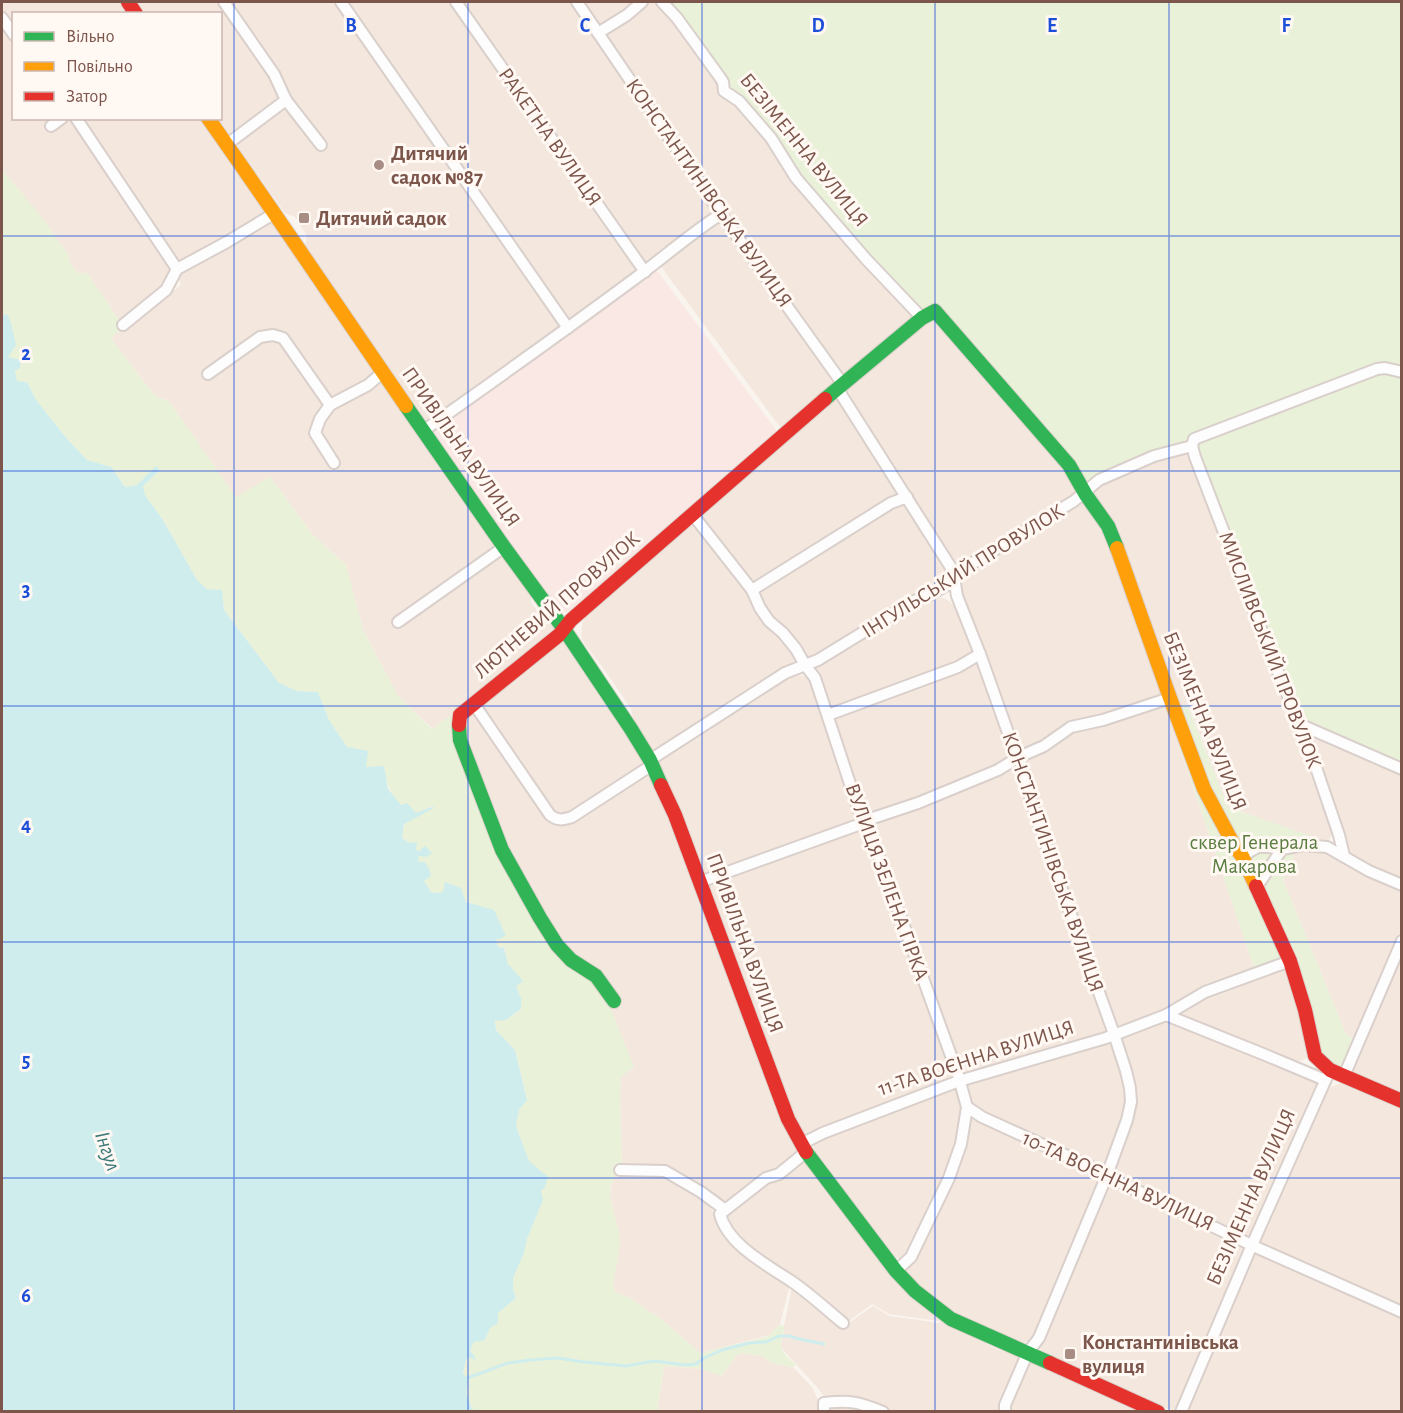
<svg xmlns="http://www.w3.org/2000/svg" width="1403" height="1413" font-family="'Alegreya Sans',sans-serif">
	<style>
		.residential { fill: #f4e7de }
		.commercial { fill: #f9e8e3 }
		.green { fill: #eaf1d9 }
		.water { fill: #cfedec }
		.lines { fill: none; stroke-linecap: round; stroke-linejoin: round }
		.stream { stroke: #cfedec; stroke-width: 3 }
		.street-casing { stroke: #d9cfcb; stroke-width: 14 }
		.fast-casing { stroke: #dbd1cc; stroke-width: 16 }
		.slow-casing { stroke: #dbd1cc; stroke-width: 16 }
		.jam-casing { stroke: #dbd1cc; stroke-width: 16 }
		.street { stroke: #fefdfd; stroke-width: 10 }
		.fast { stroke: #30b455; stroke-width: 14 }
		.slow { stroke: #ff9f0a; stroke-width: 14 }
		.jam { stroke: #e5322d; stroke-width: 14 }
		.grid { fill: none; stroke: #1d4ed8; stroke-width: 1.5; stroke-opacity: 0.55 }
		.poi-dot { fill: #a88d84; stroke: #fff8f3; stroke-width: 2 }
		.labels { text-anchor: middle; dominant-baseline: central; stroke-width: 6; stroke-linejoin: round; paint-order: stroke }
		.street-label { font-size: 21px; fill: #7c554b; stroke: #fff8f3 }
		.poi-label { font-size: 21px; font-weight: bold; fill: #7c554b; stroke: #fff8f3; text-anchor: start }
		.park-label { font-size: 21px; fill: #597c3f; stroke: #fff8f3 }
		.water-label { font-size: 22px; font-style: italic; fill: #3a797a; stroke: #fff8f3 }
		.grid-label { font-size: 20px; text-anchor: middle; font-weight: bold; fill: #1d4ed8; stroke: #fff8f3; stroke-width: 6; stroke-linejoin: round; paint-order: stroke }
	</style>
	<rect width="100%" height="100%" fill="#faf4ef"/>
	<!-- residential -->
	<g class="residential">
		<polygon points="2,2 120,2 129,13 14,14 13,31 2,15"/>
		<polygon points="137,2 219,2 272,76 281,97 278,102 232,135 227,135 216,119 220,118 220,14 145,13"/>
		<polygon points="230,2 338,2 561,326 431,421 426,422 424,420 305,246 307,236 295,217 285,213 239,149 238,143 241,138 279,110 285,108 291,111 320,150 327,145 289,95 237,15"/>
		<polygon points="344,2 453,2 637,266 633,276 573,319 569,320 565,317"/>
		<polygon points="458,2 574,2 714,210 713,214 644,265"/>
		<polygon points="580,2 639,2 600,26 597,26"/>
		<polygon points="646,2 659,2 732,99 912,312 913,318 843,375 839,373 717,200 604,35"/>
		<polygon points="2,22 13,38 14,118 59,119 46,128 48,132 65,119 72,119 171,268 172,275 169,280 134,315 121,323 87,273 77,273 70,263 68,254 37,212 2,170"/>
		<polygon points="80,119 200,119 265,212 265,216 179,262 175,260"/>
		<polygon points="270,220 273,223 531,596 531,602 544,620 549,621 556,630 555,634 433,729 398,696 363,630 346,565 313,535 270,477 236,498 169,401 155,396 112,340 113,336 181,285 177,274"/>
		<polygon points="720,220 837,383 783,429 780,427 662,268 661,264"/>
		<polygon points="933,317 1067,467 1076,485 1076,492 1072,499 962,565 957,566 953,564 843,389"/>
		<polygon points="835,396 841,399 902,494 752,586 699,519 700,512"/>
		<polygon points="1184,454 1193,457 1304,745 1334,830 1328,842 1228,807 1188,705 1178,708 1093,495 1095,486 1154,460"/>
		<polygon points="906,502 912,507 949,576 947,580 928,591 912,597 810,657 804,657 770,619 757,597 758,589 884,510"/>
		<polygon points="1084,503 1100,519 1163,695 1101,717 1028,750 1021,750 1018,745 960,596 958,578 1073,506"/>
		<polygon points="692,522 783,635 796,659 795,664 761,681 655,751 652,751 635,727 631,709 601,665 586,646 581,637 582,625 588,610"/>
		<polygon points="944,598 950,602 958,610 975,654 956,665 839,707 834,707 828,702 816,675 816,668 822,663 915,604 929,599"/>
		<polygon points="560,639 563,642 627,732 644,765 571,815 557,817 482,708 483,701"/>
		<polygon points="977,658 980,662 1012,756 997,768 864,817 832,723 834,717"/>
		<polygon points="795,675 805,676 813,682 860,819 704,877 659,766 660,762 662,758 786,677"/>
		<polygon points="1160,704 1166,706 1168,712 1255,971 1169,1010 1122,1028 1117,1025 1112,1019 1041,818 1025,762 1029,757 1072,730"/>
		<polygon points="474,707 555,821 645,774 650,775 656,783 797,1149 797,1155 778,1171 762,1174 723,1204 667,1169 622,1168 620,1095 621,1077 634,1067 571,957 517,873 463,739 463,717"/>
		<polygon points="1319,736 1401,771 1401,882 1371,868 1351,856 1346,851 1312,742 1315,738"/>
		<polygon points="1014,764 1018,768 1108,1031 1107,1033 964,1076 871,827 872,822"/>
		<polygon points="862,829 868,833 954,1080 810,1135 804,1134 798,1128 708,889 710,883"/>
		<polygon points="1324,849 1401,889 1401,933 1356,1040 1346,1034 1283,880 1296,850"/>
		<polygon points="1401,950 1401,1097 1352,1073 1352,1066"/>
		<polygon points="1277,967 1285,970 1291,977 1311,1056 1296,1063 1176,1017 1182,1007"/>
		<polygon points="1162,1018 1315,1079 1318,1084 1251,1236 1247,1238 1116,1175 1114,1170 1130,1120 1121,1039 1125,1033"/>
		<polygon points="1112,1041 1122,1072 1127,1103 1123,1119 1106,1165 1103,1167 982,1114 972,1106 967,1097 966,1083"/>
		<polygon points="1344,1082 1401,1104 1401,1308 1259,1244 1259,1239 1323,1093 1331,1087"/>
		<polygon points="950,1087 957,1090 964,1106 959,1145 908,1256 904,1258 897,1258 861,1216 815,1153 813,1145 815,1140"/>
		<polygon points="968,1114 1100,1175 1100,1179 1050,1303 1031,1339 1026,1342 1019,1343 953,1313 911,1279 907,1269 908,1264 912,1260"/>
		<polygon points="803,1161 806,1162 942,1319 939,1321 889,1314 872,1304 846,1323 748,1249 724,1222 726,1212 768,1180"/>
		<polygon points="621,1174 666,1175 706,1198 719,1224 789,1284 789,1288 780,1324 770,1335 700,1353 661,1319 630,1298 615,1292 613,1285 620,1240 610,1196 613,1178 617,1175"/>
		<polygon points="1109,1181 1244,1247 1245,1252 1179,1407 1175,1409 1171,1410 1042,1351 1040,1348 1040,1344"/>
		<polygon points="1255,1252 1401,1315 1401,1411 1187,1412 1251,1255"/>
		<polygon points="792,1287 842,1328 873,1306 889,1316 939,1323 943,1320 994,1348 1019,1357 1021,1361 1003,1411 827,1411 827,1401 817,1387 782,1349 781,1345 784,1332 784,1326"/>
		<polygon points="742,1353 762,1356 771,1363 793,1367 812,1387 820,1404 821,1412 657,1412 664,1366 702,1369 722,1376 736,1356"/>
		<polygon points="1031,1362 1146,1412 1008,1412 1027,1364"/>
	</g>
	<!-- commercial -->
	<polygon class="commercial" points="654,271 658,272 776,430 776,434 576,609 563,613 556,609 432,432 433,428"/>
	<!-- green -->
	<g class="green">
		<polygon points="665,2 1401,2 1401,767 1310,726 1298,715 1191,439 1158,450 1089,482 1082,478 926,311 917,311 798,177 773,137 716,68"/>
		<path d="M2,170L37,211L68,254L70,263L77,273H87L124,327L113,336L112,340L155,396L169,401L236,497L270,477L313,535L346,565L363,630L398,696L432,729L457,710L461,728L499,836L557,942L597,974L634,1067L621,1077L620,1095L622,1168L621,1174L617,1175C600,1193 621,1222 620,1243C619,1257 615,1271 613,1285L615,1292L630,1298L661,1319L700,1353L769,1336L780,1324L784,1326C785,1333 781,1338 781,1345C781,1353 791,1360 796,1365L793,1367L771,1363L762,1356L742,1353L736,1356L722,1376L702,1369L664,1366L657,1411L480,1412L481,1410L473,1411L466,1393L468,1381L463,1374C465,1366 465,1358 473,1355L470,1350L474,1342L485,1340L490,1328L498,1323V1313L516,1298L513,1290V1278L524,1253L527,1239L543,1200L516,1126L519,1110L527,1099L515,1050L496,1030L495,1021L512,1016L521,1009V998L515,986L508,964L504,948L498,947L496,940L505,936L474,904L443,892L432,893L424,881L418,862V851L416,850L410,843L402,838L404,824L433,806L416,813C390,800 389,793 384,766L366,768L347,747L329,720L318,692L297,691L279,683L224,610L222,590L207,589L197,580L163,520L145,495L143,486L160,470L156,467L137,485L125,487L111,467L87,460L68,440L36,400L27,382L17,381L15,371L7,357V314L2,315Z"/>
		<polygon points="1187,704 1228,807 1328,842 1324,849 1320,853 1309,848 1296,850 1283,880 1346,1034 1356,1040 1346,1065 1337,1066 1322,1058 1293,958 1255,971 1168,712"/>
	</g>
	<!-- water -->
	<polygon class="water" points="7,314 11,323 16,345 8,357 21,360 20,368 15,371 17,381 27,382 36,400 68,440 87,460 111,467 125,487 137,485 156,466 160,470 143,486 145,495 163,520 197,580 207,589 222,590 224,610 279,683 297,691 318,692 329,720 347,747 368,751 366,767 384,766 388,789 401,805 407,803 416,813 434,806 432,809 404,824 402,838 410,843 417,842 416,850 419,851 425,846 432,853 427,857 419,856 418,862 425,862 429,869 431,876 424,881 432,893 443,892 445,882 461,888 466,902 494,910 506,936 496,940 498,947 504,948 508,964 523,981 516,986 521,998 521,1009 506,1020 495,1021 496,1030 515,1050 527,1100 519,1110 516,1126 529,1161 548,1177 545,1187 541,1191 543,1200 527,1239 524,1253 513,1278 513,1290 516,1298 498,1313 498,1323 490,1328 485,1340 474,1342 470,1350 476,1359 475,1360 469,1357 466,1360 463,1373 468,1381 466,1393 473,1411 480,1409 480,1411 2,1411 2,315"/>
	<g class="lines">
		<!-- stream -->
		<polyline class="stream" points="462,1380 508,1363 530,1360 558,1358 584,1362 626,1366 654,1361 686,1365 696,1364 704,1358 722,1350 749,1343 766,1342 779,1336 789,1336 799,1339 824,1344"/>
		<defs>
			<g id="street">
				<polyline points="224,2 274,74 286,100 226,145"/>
				<polyline points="341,2 568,328"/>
				<polyline points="456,2 645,272"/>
				<polyline points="577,2 721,214 842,383"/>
				<polyline points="662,2 677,18 719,76 723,82 724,91 739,101 771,138 796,178 866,259 922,318"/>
				<polyline points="2,18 14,35"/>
				<polyline points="598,33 627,15 642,2"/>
				<polyline points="286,100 321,145"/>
				<polyline points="76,118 177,269"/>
				<polyline points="51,126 62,118"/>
				<polyline points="123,325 166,290 177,269 227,242 275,213"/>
				<polyline points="208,374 260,337 273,335 283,338 330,405"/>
				<polyline points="837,388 950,566 954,577 957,596 980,654 1012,744 1019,757 1037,820 1114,1034 1126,1071 1130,1088 1131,1102 1127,1120 1107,1175 1039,1338 1028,1352 1005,1405 1005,1412"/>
				<path d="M423,431C494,381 564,331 633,280C663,258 690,234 721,214"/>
				<polyline points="1192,446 1195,457 1275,665 1308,744 1339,835 1344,856"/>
				<polyline points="334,463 315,433 320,419 330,405 368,385 383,372"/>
				<polyline points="693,515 752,590 760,608 769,621 783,633 796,649 805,665 815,678 861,817 870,832 958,1075 967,1107 961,1144 949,1178 911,1257 896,1271"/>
				<polyline points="752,590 891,503 907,497"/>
				<polyline points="398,622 504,547"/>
				<path d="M474,704L550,815C558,821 562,820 572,817L652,765"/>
				<polyline points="828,715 958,667 980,654"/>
				<polyline points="1299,724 1402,769"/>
				<polyline points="650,760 785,673 818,660 914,601 928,596 947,585 963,569 1074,501 1099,480 1154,456 1192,446 1194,439 1377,369 1385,368 1402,372"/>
				<polyline points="1242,856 1258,847 1269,847 1282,849 1303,845 1327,847 1369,871 1402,885"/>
				<polyline points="700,882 858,825 873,818 918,803 998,770 1019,757 1044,746 1071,727 1103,720 1170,698"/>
				<polyline points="1256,888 1282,849"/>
				<polyline points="1166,1015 1263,1054 1325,1080"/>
				<polyline points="1344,1076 1402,941"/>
				<polyline points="967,1107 982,1117 1098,1170 1119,1182 1260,1249 1402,1312"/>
				<polyline points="801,1144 823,1133 959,1081 1106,1038 1166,1015 1205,992 1290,961"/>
				<path d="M806,1152L779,1174L766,1178L720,1214C727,1244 767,1265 791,1281C809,1293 826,1309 843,1323"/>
				<polyline points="620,1170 665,1171 701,1192 724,1209"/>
				<path d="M824,1412V1403C850,1400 859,1402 883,1412"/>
				<polyline points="1181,1412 1252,1245 1330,1070"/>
			</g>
			<g id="fast">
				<polyline points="825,399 922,318 935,311 1069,465 1086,495 1108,526 1117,548"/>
				<polyline points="406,406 504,547 564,629 631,729 650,760 661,785"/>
				<polyline points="459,725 460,740 502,850 540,918 557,945 571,960 596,976 614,1001"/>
				<polyline points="806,1152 896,1271 915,1291 951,1319 1050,1363"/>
			</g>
			<g id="slow">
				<path d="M208,118C275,213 340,310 406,406"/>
				<polyline points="1117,548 1170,698 1204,789 1235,847 1242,856 1256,886"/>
			</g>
			<g id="jam">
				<polyline points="128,2 136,14"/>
				<polyline points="459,725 460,715 559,635 571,620 825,399"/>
				<polyline points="661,785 675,815 788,1119 806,1152"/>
				<polyline points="1256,886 1290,961 1305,1010 1315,1056 1330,1070 1402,1101"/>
				<polyline points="1050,1363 1158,1412"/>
			</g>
		</defs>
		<!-- street casing -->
		<use href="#street" class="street-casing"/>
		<!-- fast casing -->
		<use href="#fast" class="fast-casing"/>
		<!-- slow casing -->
		<use href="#slow" class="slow-casing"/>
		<!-- jam casing -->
		<use href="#jam" class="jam-casing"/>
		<!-- street -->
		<use href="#street" class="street"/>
		<!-- fast -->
		<use href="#fast" class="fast"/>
		<!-- slow -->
		<use href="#slow" class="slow"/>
		<!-- jam -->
		<use href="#jam" class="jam"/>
	</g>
	<!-- grid -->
	<path class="grid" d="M234,2V1412M468,2V1412M702,2V1412M935,2V1412M1169,2V1412M2,236H1402M2,471H1402M2,706H1402M2,942H1402M2,1178H1402"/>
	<!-- markers -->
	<g class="poi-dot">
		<circle cx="379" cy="165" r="6"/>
		<rect x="298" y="212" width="12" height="12" rx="3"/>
		<rect x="1064" y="1348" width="12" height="12" rx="3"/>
	</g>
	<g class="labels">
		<!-- street labels -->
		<g class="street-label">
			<text transform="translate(550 137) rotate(55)">РАКЕТНА ВУЛИЦЯ</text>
			<text transform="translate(804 150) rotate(51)">БЕЗІМЕННА ВУЛИЦЯ</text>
			<text transform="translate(709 193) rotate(55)">КОНСТАНТИНІВСЬКА ВУЛИЦЯ</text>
			<text transform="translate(461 447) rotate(55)">ПРИВІЛЬНА ВУЛИЦЯ</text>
			<text transform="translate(963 571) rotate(-32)">ІНГУЛЬСЬКИЙ ПРОВУЛОК</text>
			<text transform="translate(557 605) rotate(-41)">ЛЮТНЕВИЙ ПРОВУЛОК</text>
			<text transform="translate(1270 650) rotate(69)">МИСЛИВСЬКИЙ ПРОВУЛОК</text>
			<text transform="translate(1205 721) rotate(68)">БЕЗІМЕННА ВУЛИЦЯ</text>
			<text transform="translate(1053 862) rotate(71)">КОНСТАНТИНІВСЬКА ВУЛИЦЯ</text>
			<text transform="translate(887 882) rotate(70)">ВУЛИЦЯ ЗЕЛЕНА ГІРКА</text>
			<text transform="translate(745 943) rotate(70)">ПРИВІЛЬНА ВУЛИЦЯ</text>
			<text transform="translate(976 1058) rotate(-18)">11-ТА ВОЄННА ВУЛИЦЯ</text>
			<text transform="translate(1118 1181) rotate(25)">10-ТА ВОЄННА ВУЛИЦЯ</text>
			<text transform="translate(1251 1197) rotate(-66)">БЕЗІМЕННА ВУЛИЦЯ</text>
		</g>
		<!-- poi labels -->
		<g class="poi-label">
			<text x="391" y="153">Дитячий<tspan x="391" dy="24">садок №87</tspan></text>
			<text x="316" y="218">Дитячий садок</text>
			<text x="1082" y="1342">Константинівська<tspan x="1082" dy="24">вулиця</tspan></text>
		</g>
		<!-- park labels -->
		<g class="park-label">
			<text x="1254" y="842">сквер Генерала<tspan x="1254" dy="24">Макарова</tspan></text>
		</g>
		<!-- water labels -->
		<g class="water-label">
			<text transform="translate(108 1151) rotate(71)">Інгул</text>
		</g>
	</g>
	<g class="grid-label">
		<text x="351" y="32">B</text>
		<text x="585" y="32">C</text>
		<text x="818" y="32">D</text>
		<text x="1052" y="32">E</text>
		<text x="1286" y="32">F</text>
		<text x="26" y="360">2</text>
		<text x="26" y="596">3</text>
		<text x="26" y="831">4</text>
		<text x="26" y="1067">5</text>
		<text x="26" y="1302">6</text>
	</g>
	<!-- border -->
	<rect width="1403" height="1413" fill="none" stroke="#7c554b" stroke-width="6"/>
	<!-- legend -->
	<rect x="12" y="12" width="210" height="108" fill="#fff8f3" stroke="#cbb7b0" stroke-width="1.5"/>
	<rect x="24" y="32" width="30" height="9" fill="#30b455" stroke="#cbb7b0" stroke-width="1.5"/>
	<text x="66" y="42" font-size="18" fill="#7c554b">Вільно</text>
	<rect x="24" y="62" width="30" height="9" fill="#ff9f0a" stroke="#cbb7b0" stroke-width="1.5"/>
	<text x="66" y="72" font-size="18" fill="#7c554b">Повільно</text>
	<rect x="24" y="92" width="30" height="9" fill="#e5322d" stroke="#cbb7b0" stroke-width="1.5"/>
	<text x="66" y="102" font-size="18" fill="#7c554b">Затор</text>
</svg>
